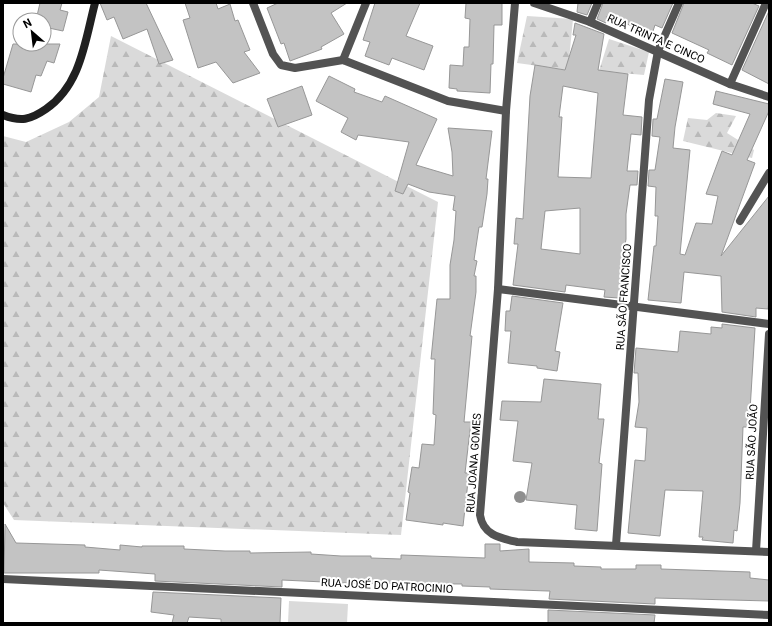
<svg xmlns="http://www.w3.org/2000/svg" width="772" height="626" font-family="Roboto,sans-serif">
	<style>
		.green { fill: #dadada }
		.forest { fill: url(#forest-firs) }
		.building { fill: #c3c3c3; stroke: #979797; fill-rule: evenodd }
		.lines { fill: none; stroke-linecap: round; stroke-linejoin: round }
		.street { stroke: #535353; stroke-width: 8 }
		.secondary { stroke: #202020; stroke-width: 8 }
		.tree { fill: #8e8e8e }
		.labels { text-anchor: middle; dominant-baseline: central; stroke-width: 4; stroke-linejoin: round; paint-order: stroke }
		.street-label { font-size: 11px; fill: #000; stroke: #fff }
	</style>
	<defs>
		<pattern id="forest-firs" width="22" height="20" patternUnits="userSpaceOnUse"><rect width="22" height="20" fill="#dadada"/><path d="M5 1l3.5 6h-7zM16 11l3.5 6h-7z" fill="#b9b9b9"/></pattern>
	</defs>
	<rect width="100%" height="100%" fill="#fff"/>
	<!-- green -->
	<polygon class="green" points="289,601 348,604 347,623 288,623"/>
	<!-- forest -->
	<g class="forest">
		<polygon points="527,16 573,19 568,70 517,63"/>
		<polygon points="111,36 438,202 401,535 14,520 3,503 3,136 26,142 69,122 99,97"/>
		<polygon points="609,39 649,52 644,75 599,71"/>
		<polygon points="716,113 736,116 727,133 754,150 752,158 683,141 688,118 707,120"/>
	</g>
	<!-- building -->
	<g class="building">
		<polygon points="40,3 62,3 60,10 68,12 63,31 44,27 44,20 36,20"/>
		<polygon points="100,3 146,3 173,60 159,64 147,29 123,39 114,17 107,20"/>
		<polygon points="185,3 216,3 218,9 230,4 235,21 238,20 250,50 244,52 260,73 233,83 216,62 198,68 183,20 190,18"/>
		<polygon points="278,3 347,3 331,13 344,34 321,47 322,49 290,61 284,43 281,44 267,8"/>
		<polygon points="375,3 420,3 406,36 433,46 424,70 392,58 389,65 365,56 370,42 363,40"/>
		<polygon points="466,3 502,3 502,25 494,25 493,64 491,64 490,93 457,91 457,89 449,88 450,65 463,66 464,47 469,47 470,19 465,18"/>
		<polygon points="578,3 592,3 587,15 577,12"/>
		<polygon points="603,3 673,3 662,28 655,25 652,34 607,16 606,23 597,19"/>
		<polygon points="684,3 752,3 759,6 732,65 707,53 709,50 672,33"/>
		<polygon points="769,11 769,84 742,70"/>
		<path d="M575,23L604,34L598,70L628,74L623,115L642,117L641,135L631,134L627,171H638L637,185H630L626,214V239L621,271L619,298L604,297L605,290L566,285L565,292L513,285L518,244H514L516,218L523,219L530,96L535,65L565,70L576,35H573ZM563,86L598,93L591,178L558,177L562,117H559ZM580,208V254L541,249L545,211Z"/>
		<polygon points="13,44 60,44 54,63 47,61 41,76 36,75 31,92 3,84 3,78"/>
		<polygon points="329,76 355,89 354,92 382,102 385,96 437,119 416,165 453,176 452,152 448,128 492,131 486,179 488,179 487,194 482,227 479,227 474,260 477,261 474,276 476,276 476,292 470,336 472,336 464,422 471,422 465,473 469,473 463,526 443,523 443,525 406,520 410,493 408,492 412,467 419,468 422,444 434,445 436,415 433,414 435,359 431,359 437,299 450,299 450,265 454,240 456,211 453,210 455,196 429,192 408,184 403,194 395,191 409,142 358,135 356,140 341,132 348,118 316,101"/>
		<polygon points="665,79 683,82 675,127 673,148 690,150 680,254 685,255 696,223 712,224 718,196 706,194 722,151 732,155 750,114 713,104 716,91 769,104 769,111 747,160 755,163 721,256 769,196 769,300 768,309 756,308 756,317 722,312 721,276 684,272 681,303 648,300 654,246 656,246 658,216 655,216 656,187 648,186 649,170 655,170 660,137 652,136 653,119 657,119"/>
		<polygon points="302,86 312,115 278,127 267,99"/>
		<polygon points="512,296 563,303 555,351 560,352 557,371 537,368 537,366 508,363 511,331 505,331 506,311 510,311"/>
		<polygon points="722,324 755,328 749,427 743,427 740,503 737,531 734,530 733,543 702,540 703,537 699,537 703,491 665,490 660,536 628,533 635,460 645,461 647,428 635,427 639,402 638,373 634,373 636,348 678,352 680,331 711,334 711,327 722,328"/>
		<polygon points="544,379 601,384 598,419 604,419 599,463 602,464 597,531 575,529 577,505 526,500 532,463 513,461 518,421 500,420 502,401 541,402"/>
		<polygon points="5,524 16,543 85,545 85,547 120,550 120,545 142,547 142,546 184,546 184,549 225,551 250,551 250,553 311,552 311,554 341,556 371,556 371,558 401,559 401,555 485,558 485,544 500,544 500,551 529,549 529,562 574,563 574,566 601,567 601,569 636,569 636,565 661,565 661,569 750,572 750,578 769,580 769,601 655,598 655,604 549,599 550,591 548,591 490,589 490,587 462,586 462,584 345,583 282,580 282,587 155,581 155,574 99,570 99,573 4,573"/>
		<polygon points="153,592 281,598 280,623 221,623 221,619 189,617 187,623 172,623 174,615 151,612"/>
		<polygon points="548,610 655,615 654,623 548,623"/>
	</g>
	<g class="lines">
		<!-- street -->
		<g class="street">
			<polyline points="253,3 273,54 281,65 295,68 343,60 448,101 506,111"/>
			<path d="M515,3L506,111L498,289L480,515C483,535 500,538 517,542L769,552"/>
			<polyline points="534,3 590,22 730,84 769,97"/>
			<polyline points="590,22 598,3"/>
			<polyline points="343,60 366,3"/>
			<polyline points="730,84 766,3"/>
			<polyline points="740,221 769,173"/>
			<polyline points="498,289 769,324"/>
			<polyline points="616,545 649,100 658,51 679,3"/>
			<polyline points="756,551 769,334"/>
			<polyline points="3,579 769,615"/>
		</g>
		<!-- secondary -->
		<path class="secondary" d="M3,115C21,122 30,120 46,109C81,85 85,41 95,3"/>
	</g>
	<!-- trees -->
	<circle class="tree" cx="520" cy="497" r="6"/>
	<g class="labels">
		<!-- street labels -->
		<g class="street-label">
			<text transform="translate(656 39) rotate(24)">RUA TRINTA E CINCO</text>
			<text transform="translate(624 297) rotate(-86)">RUA SÃO FRANCISCO</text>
			<text transform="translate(752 442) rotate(-87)">RUA SÃO JOÃO</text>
			<text transform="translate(474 463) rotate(-86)">RUA JOANA GOMES</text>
			<text transform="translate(387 586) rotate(3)">RUA JOSÉ DO PATROCINIO</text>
		</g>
	</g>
	<!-- border -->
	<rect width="772" height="626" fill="none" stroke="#000000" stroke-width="8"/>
	<!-- north arrow -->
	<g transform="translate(32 32) rotate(332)"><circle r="19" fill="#ffffff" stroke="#999999"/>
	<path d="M0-3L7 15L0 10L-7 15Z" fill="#000000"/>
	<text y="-6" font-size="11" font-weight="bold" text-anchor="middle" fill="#000000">N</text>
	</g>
</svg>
